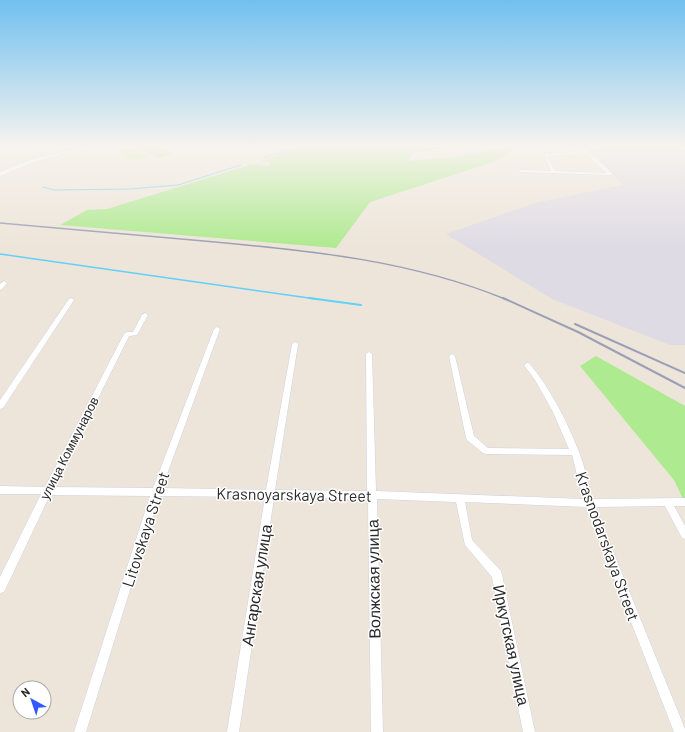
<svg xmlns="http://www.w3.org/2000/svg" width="685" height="732" font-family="Barlow,sans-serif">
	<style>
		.industrial { fill: #dedbe5 }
		.green { fill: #aeea8f }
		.pitch { fill: #c6f38a }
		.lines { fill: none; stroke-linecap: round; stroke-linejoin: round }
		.stream-far2 { stroke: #60d1fb; stroke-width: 1 }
		.stream-far1 { stroke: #60d1fb; stroke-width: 1.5 }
		.stream { stroke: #60d1fb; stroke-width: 2 }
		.minor-casing { stroke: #ced2e4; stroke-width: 1 }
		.secondary-casing { stroke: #ced2e4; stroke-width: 1 }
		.minor { fill: #fff; fill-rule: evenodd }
		.secondary { fill: #fff; fill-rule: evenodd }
		.rail-far1 { stroke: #9b9fb6; stroke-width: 1.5 }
		.rail { stroke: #9b9fb6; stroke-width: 2 }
		.labels { text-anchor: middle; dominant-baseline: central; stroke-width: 3; stroke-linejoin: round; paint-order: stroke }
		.street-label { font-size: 13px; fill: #292929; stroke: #fff }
		.near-street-label { font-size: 16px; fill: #292929; stroke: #fff }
	</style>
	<rect width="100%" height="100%" fill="#ede5d9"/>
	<!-- industrial -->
	<polygon class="industrial" points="602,145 685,145 685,345 670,345 552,299 446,234 535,203 623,185 611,172 612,172 587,149"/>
	<!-- green -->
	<g class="green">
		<polygon points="146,145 157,145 173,154 158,158 137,147"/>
		<polygon points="310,145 461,145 413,153 408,161 457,157 512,147 509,153 493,162 370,202 336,248 60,225 87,210 107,209 253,164 268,166 271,162 261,161"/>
		<polygon points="596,356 685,406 685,503 674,480 580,366"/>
	</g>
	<!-- pitch -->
	<path class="pitch" d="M129,150H135L146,156L144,158C134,161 130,159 121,154L123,151Z"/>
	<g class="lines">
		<!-- stream-far2 -->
		<g class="stream-far2">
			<polyline points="263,158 306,145"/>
			<polyline points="43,187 54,190 130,189 178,185 241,165"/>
		</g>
		<!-- stream-far1 -->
		<polyline class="stream-far1" points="0,254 316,299"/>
		<!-- stream -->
		<polyline class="stream" points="309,298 361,305"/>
		<defs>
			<g id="minor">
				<path d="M588,145H593L585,149L612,173V175L521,172L519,171L521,170L551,171L544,154L583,151L582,148ZM586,153L607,173L555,171L547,156Z"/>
				<polygon points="4,281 7,283 2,289 0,290 0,284"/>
				<polygon points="71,298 74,300 3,408 0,409 0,400 69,299"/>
				<path d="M145,313L148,315L137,335L129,336L54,487L153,488L214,329L217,327L220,329L162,488L266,490L292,344L295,342L298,344L275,490L367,491L366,354L369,352L372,354L376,491L583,499L572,455L486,454L483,453L467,440L466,438L449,356L452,354L455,356L474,436L488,448L569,449L553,412L535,380L524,365L527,363H529C550,388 567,421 579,452C585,467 588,483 592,499L685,498V506H674L685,526V539L682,538L665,506L595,507L685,729V732H674L586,507L465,502L472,540L501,571L502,575L535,732H523L492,577L465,545L456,502L377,499L383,732H371L368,499L274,498L239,732H227L265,497L159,496L86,732H74L150,496L50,495L4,592L0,593V577L41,494H0V486L45,487L124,334L127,332H133L142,315Z"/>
			</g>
			<polygon id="secondary" points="89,145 98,145 37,161 0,176 0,172 33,159"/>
		</defs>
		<!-- minor casing -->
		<use href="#minor" class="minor-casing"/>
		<!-- secondary casing -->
		<use href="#secondary" class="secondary-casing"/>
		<!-- minor -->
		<use href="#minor" class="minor"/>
		<!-- secondary -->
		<use href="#secondary" class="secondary"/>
		<!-- rail-far1 -->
		<path class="rail-far1" d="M0,223C72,229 143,236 215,242C314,251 412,261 505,299"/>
		<!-- rail -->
		<g class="rail">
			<polyline points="503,298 578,332 685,388"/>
			<polyline points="575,324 685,373"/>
		</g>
	</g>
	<!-- sky -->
	<linearGradient id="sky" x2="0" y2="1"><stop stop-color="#71c0f0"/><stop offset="0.59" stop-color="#f7f3ee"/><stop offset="1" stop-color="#f7f3ee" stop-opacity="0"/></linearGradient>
	<rect width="685" height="247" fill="url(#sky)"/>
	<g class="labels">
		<!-- street labels -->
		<g class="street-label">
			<text transform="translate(69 448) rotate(-63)">улица Коммунаров</text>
		</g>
		<!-- near-street labels -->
		<g class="near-street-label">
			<text transform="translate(294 494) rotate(1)">Krasnoyarskaya Street</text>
			<text transform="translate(145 529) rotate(-72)">Litovskaya Street</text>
			<text transform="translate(608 546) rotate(70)">Krasnodarskaya Street</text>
			<text transform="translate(373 579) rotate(-91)">Волжская улица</text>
			<text transform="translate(256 585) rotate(-81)">Ангарская улица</text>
			<text transform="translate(512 645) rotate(78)">Иркутская улица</text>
		</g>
	</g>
	<!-- north arrow -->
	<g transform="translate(32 700) rotate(320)"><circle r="19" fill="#ffffff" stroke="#a9a9a9"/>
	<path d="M0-3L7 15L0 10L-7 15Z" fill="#3459ff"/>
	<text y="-6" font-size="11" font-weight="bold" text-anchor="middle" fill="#292929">N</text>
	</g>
</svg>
